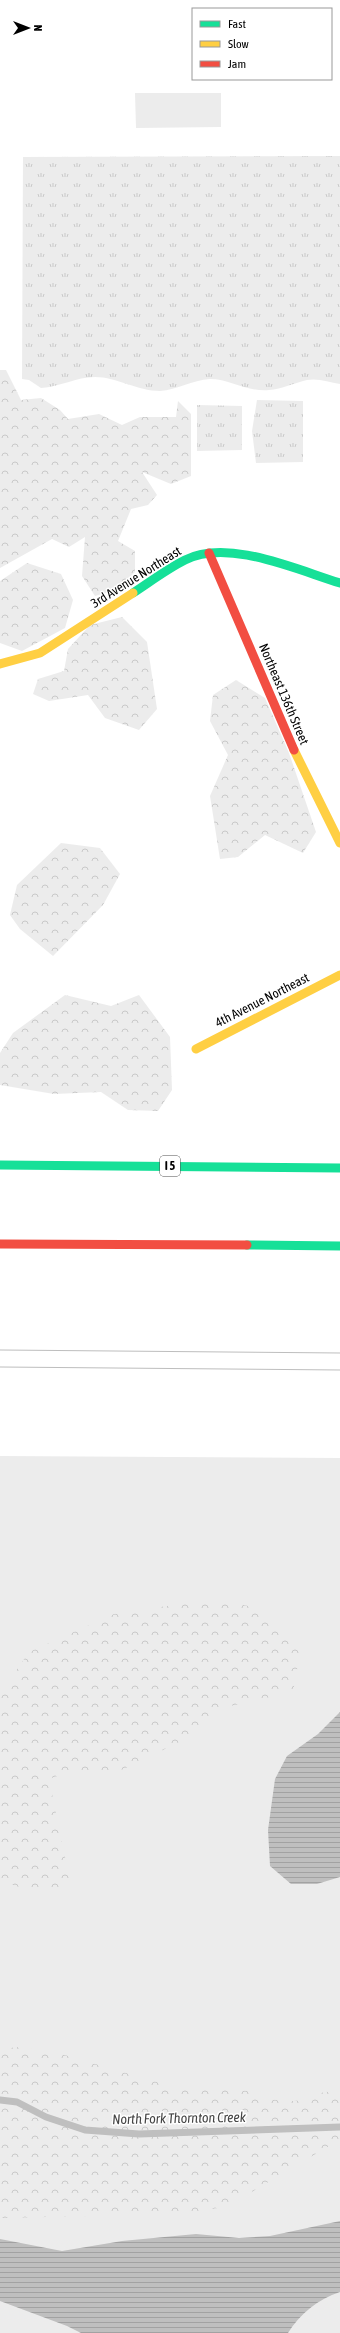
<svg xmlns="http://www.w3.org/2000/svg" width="340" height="2333" font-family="'Asap Condensed',sans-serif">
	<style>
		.grass { fill: #ececec }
		.forest { fill: url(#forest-crowns) }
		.park { fill: url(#park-tufts) }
		.water { fill: url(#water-rules) }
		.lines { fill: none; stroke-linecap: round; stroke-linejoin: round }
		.stream { stroke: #bfbfbf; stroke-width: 7 }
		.fast { stroke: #16e098; stroke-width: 9 }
		.slow { stroke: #ffcf43; stroke-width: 9 }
		.jam { stroke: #f24e42; stroke-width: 9 }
		.tram { stroke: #bebebe; stroke-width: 1 }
		.labels { text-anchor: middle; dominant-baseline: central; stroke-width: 3; stroke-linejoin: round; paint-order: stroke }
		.shield { fill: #fff; stroke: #4c4c4c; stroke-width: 1 }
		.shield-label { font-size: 12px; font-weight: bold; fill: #000 }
		.street-label { font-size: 13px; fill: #000; stroke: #fff }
		.water-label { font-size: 14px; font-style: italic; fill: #444; stroke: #fff }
	</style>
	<defs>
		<pattern id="forest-crowns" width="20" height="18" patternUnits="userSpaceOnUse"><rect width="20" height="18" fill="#ececec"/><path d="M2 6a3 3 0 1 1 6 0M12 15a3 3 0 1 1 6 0" fill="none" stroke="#c9c9c9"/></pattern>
		<pattern id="park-tufts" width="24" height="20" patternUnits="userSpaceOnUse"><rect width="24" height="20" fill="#ececec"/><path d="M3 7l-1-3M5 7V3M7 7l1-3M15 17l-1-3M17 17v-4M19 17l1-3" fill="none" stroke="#c9c9c9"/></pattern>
		<pattern id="water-rules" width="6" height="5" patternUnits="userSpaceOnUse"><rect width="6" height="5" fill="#bfbfbf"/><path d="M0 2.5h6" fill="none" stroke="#a2a2a2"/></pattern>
	</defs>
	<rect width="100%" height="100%" fill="#fff"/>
	<!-- grass -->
	<g class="grass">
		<polygon points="135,93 221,93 221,127 136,128"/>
		<polygon points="0,1456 340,1458 340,2333 0,2333"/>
	</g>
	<!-- forest -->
	<g class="forest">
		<polygon points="0,370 6,370 21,400 41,398 60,410 68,419 99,414 122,425 140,417 176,417 178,401 191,414 191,476 171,484 142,472 157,495 148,505 131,509 118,541 135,551 135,572 116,590 95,596 82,576 85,537 69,547 52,539 0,568"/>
		<polygon points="27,563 61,574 73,600 65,628 22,651 0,643 0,581"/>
		<polygon points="122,617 147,642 157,709 139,730 105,718 88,695 49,701 33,694 38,679 64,671 68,649 90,625"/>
		<polygon points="236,680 265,698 289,753 316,832 303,853 265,835 238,857 220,859 210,796 228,755 210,721 213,695"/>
		<polygon points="61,843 100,848 120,874 103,905 53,956 20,929 10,915 17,885"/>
		<polygon points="65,995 111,1006 139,995 170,1037 172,1090 158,1111 128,1110 101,1092 54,1094 0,1085 0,1053 13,1033"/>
		<polygon points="213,1599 259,1608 301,1648 293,1692 226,1707 196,1734 107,1777 74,1770 49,1779 71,1886 32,1892 0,1880 0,1694 29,1652 114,1614"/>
		<path d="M19,2047L58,2053L167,2085L249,2091C260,2098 281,2102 294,2101C313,2099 319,2088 340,2093V2142H336L228,2206L186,2214L0,2218V2049Z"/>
	</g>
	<!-- park -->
	<g class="park">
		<path d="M340,156V384C329,382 318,378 307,380C294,383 282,389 269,390C246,392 230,379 210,379C192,380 177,390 160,391C137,391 117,377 95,377C76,377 60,387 41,388L29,380L22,379L23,157Z"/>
		<polygon points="257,400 303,401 303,462 256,463 252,431"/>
		<polygon points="197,405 242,406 242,450 197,451"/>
	</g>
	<!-- water -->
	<g class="water">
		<polygon points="340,1712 340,1877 317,1884 291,1884 270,1866 268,1830 275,1779 287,1756 318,1734"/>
		<path d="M340,2221V2292C318,2299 300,2314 288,2333H81L67,2326L0,2301V2239L62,2251L122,2241L196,2234L239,2238L270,2236Z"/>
	</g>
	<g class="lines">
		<!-- stream -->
		<polyline class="stream" points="0,2100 17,2102 46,2117 85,2130 139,2134 340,2127"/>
		<!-- fast -->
		<g class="fast">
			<path d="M133,593C150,582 167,569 185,560C228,538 297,570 340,583"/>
			<polyline points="0,1165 340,1168"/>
			<polyline points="247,1245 340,1246"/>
		</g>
		<!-- slow -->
		<g class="slow">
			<polyline points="0,664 40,653 133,593"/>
			<polyline points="294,750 340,843"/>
			<polyline points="196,1049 340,975"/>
		</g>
		<!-- jam -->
		<g class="jam">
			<polyline points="209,553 294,750"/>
			<polyline points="0,1244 247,1245"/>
		</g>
		<!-- tram -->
		<g class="tram">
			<polyline points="0,1350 340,1353"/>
			<polyline points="0,1367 340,1370"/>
		</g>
	</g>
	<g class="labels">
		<!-- shield labels -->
		<rect class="shield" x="160" y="1156" width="20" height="20" rx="3"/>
		<g class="shield-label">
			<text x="170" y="1166">I 5</text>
		</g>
		<!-- street labels -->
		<g class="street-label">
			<text transform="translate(136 577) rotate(-32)">3rd Avenue Northeast</text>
			<text transform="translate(284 694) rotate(67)">Northeast 136th Street</text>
			<text transform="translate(262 1000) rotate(-27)">4th Avenue Northeast</text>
		</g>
		<!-- water labels -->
		<g class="water-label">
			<text transform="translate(179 2118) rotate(-1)">North Fork Thornton Creek</text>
		</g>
	</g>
	<!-- legend -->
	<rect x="192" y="8" width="140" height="72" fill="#ffffff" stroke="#999999"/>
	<rect x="200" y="21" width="20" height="6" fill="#16e098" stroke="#999999"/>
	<text x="228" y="28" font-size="12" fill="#000000">Fast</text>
	<rect x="200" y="41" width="20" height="6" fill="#ffcf43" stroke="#999999"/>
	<text x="228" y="48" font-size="12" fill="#000000">Slow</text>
	<rect x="200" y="61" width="20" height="6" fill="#f24e42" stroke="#999999"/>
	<text x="228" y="68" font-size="12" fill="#000000">Jam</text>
	<!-- north arrow -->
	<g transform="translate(28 28) rotate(90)" stroke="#ffffff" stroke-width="3" paint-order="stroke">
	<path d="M0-3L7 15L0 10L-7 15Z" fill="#000000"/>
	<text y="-6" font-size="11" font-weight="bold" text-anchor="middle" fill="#000000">N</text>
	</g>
</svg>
